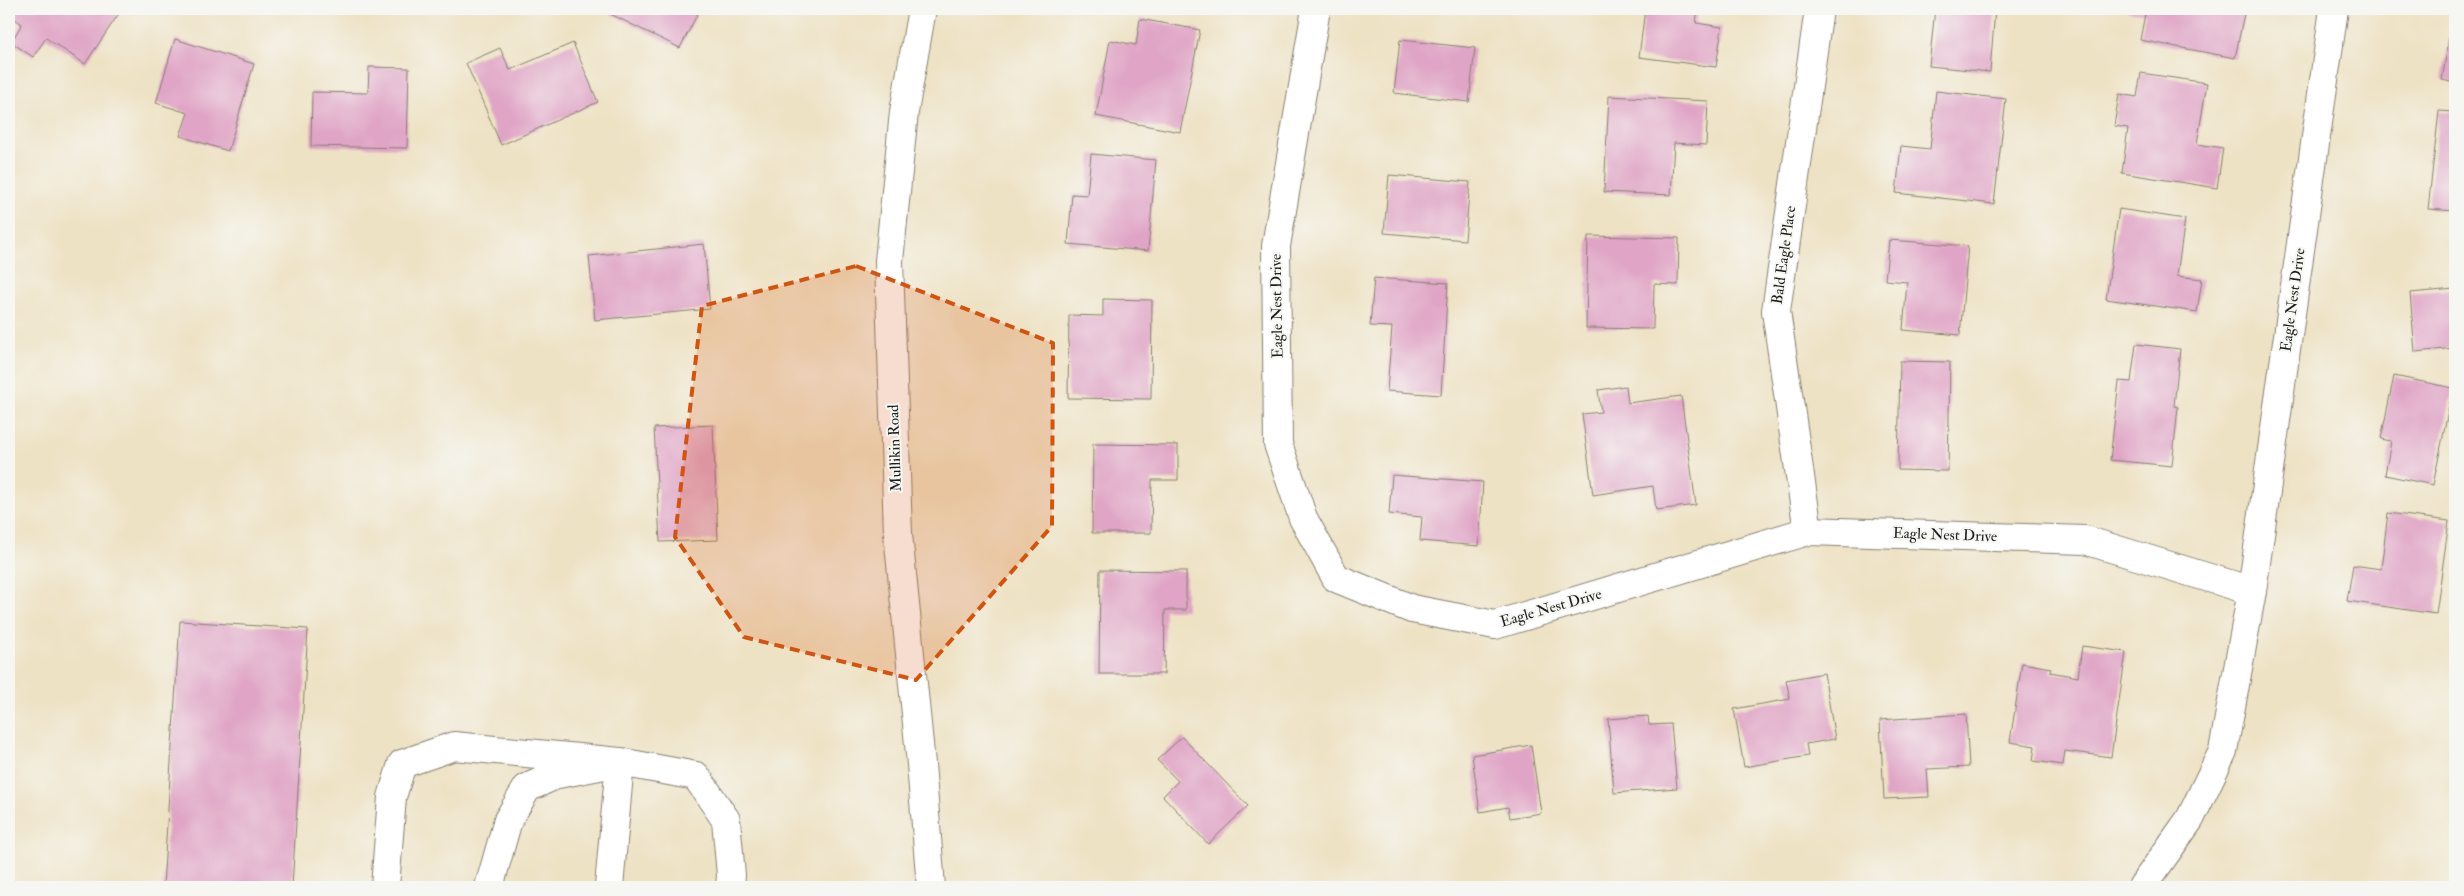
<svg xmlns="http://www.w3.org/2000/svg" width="2464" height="896" font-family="'IM FELL Double Pica',serif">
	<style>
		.building { fill: #e0a5c6 }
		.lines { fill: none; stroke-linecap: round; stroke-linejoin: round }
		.minor-casing { stroke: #857f70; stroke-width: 30 }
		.minor { stroke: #fff; stroke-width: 28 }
		.marked { fill: #d4530e; fill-opacity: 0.2; stroke: #d4530e; stroke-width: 4; stroke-dasharray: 10 6; stroke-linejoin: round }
		.labels { text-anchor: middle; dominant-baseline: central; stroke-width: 4; stroke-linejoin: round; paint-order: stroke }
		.street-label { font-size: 15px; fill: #1c1c1c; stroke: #f6f6f2 }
	</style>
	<rect width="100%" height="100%" fill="#f6f6f2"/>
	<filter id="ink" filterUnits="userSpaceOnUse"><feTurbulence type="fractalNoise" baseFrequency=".02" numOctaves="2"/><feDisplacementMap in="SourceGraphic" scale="10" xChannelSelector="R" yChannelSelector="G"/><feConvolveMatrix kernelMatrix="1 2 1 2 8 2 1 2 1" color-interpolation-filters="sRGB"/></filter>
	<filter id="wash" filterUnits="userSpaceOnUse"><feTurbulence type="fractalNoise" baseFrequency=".0096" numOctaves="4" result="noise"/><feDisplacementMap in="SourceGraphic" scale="20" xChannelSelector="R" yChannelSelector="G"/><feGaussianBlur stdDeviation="1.12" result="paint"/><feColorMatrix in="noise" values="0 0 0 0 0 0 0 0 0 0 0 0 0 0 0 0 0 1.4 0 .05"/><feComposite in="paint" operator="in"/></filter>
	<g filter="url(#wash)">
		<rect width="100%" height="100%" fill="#eee2c4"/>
		<g id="blocks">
			<!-- building -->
			<g class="building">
				<polygon points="9,9 122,9 85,64 46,38 33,57 11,42 22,24 9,15"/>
				<polygon points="600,9 700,9 680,48"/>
				<polygon points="1645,9 1698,9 1696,23 1722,27 1716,67 1639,57"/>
				<polygon points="1935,9 1995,9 1990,72 1929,66"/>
				<polygon points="2127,9 2245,9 2235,58 2140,40 2145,14 2127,11"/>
				<polygon points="2453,16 2455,16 2455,83 2442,80"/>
				<polygon points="1140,19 1200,30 1180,132 1096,116 1110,40 1136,45"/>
				<polygon points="175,39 254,64 228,151 180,136 188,113 156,103"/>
				<polygon points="1400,40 1475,48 1469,102 1394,93"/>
				<polygon points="573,43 598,102 501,145 466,63 500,48 510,70"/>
				<polygon points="369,67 409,68 407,148 311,146 312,92 368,93"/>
				<polygon points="2141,73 2207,83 2197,144 2223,148 2217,188 2122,173 2128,128 2114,126 2119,94 2137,97"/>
				<polygon points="1936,91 2006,99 1994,204 1896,193 1901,146 1930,149"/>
				<polygon points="1609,96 1708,101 1706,145 1674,143 1671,195 1604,192"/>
				<polygon points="2439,111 2455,112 2455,211 2428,209"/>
				<polygon points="1091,154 1156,160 1148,251 1068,244 1072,194 1087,195"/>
				<polygon points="1389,175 1470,182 1465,240 1384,233"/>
				<polygon points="2119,209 2185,219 2177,276 2202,279 2197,312 2106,299"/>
				<polygon points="1588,236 1679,238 1678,285 1654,284 1653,329 1586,328"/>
				<polygon points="1889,240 1968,246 1960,335 1903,330 1907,282 1885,280"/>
				<polygon points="704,244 710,309 595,320 589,256"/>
				<polygon points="1374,278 1448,283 1441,395 1387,391 1392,327 1370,326"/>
				<polygon points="2455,289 2455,348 2415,352 2410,293"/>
				<polygon points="1103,299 1152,300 1151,399 1068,398 1069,315 1103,316"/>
				<polygon points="2136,344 2180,349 2174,406 2178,407 2172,466 2110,460 2119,381 2131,382"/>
				<polygon points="1900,361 1950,362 1948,471 1898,470"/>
				<polygon points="2394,376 2453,388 2433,485 2385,475 2391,441 2381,439"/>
				<polygon points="1626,386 1628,403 1681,396 1696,505 1656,510 1653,486 1593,495 1582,414 1601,412 1598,390"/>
				<polygon points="713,425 718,540 660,542 654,428"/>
				<polygon points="1093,444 1178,445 1178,480 1152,480 1151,533 1092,533"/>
				<polygon points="1392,475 1483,482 1479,546 1420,541 1422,517 1389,514"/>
				<polygon points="2388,513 2449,521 2436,614 2347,601 2353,565 2381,569"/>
				<polygon points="1100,570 1186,571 1186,610 1165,610 1164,674 1099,674"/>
				<polygon points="180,621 308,629 292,887 163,887"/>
				<polygon points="2082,646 2126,652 2111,757 2065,751 2063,765 2033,761 2035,746 2010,742 2022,663 2051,668 2050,672 2078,677"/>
				<polygon points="1824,673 1835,739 1806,744 1808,756 1744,767 1734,709 1790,699 1786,680"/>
				<polygon points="1966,714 1969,767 1927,769 1929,797 1884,799 1880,720"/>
				<polygon points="1648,716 1649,725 1671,724 1677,788 1614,793 1608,719"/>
				<polygon points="1182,737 1248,806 1208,844 1163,796 1178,781 1157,760"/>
				<polygon points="1531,745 1541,813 1510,818 1508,807 1480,812 1472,755"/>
			</g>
		</g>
	</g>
	<g filter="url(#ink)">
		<use href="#blocks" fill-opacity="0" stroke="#857f70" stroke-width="1"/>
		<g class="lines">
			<defs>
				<g id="minor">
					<polyline points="922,9 904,112 889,261 898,534 921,764 931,887"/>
					<polyline points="1316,9 1276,246 1278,444 1303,518 1336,578 1412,609 1495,625 1808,531 2085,540 2252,591"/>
					<polyline points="1808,531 1776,311 1819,9"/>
					<polyline points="385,887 392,797 402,764 454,746 620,762 609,887"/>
					<polyline points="489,887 508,820 527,788 558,774 620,762 696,776 726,820 731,875 730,887"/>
					<polyline points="2142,887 2190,819 2223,751 2252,591 2334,9"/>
				</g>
			</defs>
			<!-- minor casing -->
			<use href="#minor" class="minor-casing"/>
			<!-- minor -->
			<use href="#minor" class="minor"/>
		</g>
	</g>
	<!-- marked area -->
	<path class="marked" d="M856,266L1053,343L1052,526L916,680L744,637L675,537L702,306Z"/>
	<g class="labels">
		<!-- street labels -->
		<g class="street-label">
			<text transform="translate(1784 255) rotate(-82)">Bald Eagle Place</text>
			<text transform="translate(2293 300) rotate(-82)">Eagle Nest Drive</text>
			<text transform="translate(1277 306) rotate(-91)">Eagle Nest Drive</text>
			<text transform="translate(895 448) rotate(-92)">Mullikin Road</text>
			<text transform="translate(1945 535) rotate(2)">Eagle Nest Drive</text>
			<text transform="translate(1551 608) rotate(-16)">Eagle Nest Drive</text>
		</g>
	</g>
	<!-- margin -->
	<rect width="2464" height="896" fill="none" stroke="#f6f6f2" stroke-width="30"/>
</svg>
